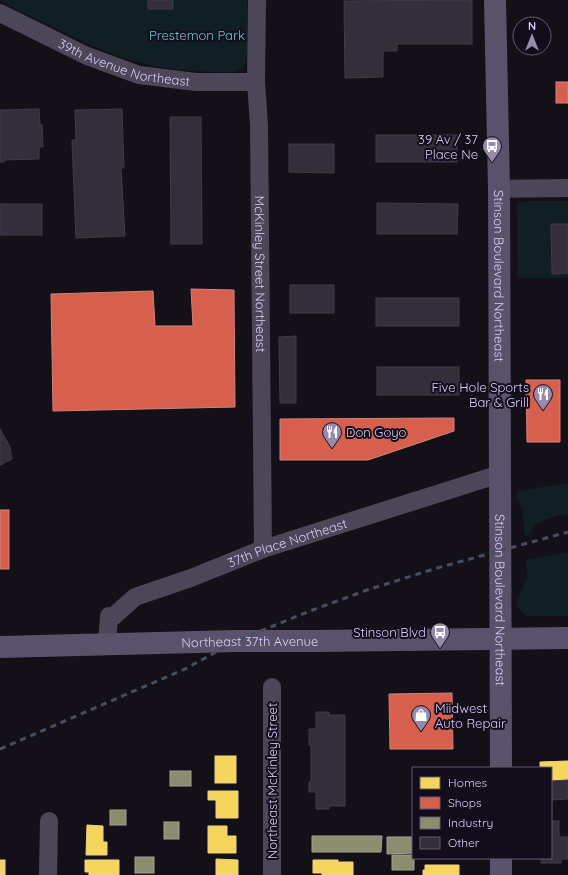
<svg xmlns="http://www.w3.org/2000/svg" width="568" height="875" font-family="Quicksand,sans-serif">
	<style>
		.green { fill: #111e23 }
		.homes { fill: #f6d55c; stroke: #eed28b }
		.shops { fill: #d6604d; stroke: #d88081 }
		.industry { fill: #8c8c6e; stroke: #a49f98 }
		.building { fill: #332e3a; stroke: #423a4b }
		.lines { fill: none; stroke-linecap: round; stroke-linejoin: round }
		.street { stroke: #4b4658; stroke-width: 18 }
		.secondary { stroke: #5a526b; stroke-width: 22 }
		.rail { stroke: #464f61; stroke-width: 3; stroke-dasharray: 6 5; stroke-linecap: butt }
		.labels { text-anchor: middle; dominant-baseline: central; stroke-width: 4; stroke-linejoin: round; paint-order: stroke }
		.park-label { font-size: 13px; fill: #61d1d2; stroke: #130d1b }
		.street-label { font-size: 13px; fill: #ddccfa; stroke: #130d1b }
		.poi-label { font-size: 13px; fill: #ddccfa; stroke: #130d1b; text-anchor: end }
	</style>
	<rect width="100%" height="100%" fill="#141018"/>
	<!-- green -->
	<g class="green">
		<path d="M0,0H247V59C243,76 229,72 215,72C181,71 147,67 115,55C91,47 67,33 43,22C30,15 11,9 0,0Z"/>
		<polygon points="526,201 568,201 568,278 518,278 517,203"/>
		<path d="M568,483V514C558,516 547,518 538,523C531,527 534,533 525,536L522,509L517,499V491Z"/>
		<polygon points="568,552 568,616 526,616 517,606 517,602 527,576 526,560"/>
	</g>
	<!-- homes -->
	<g class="homes">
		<rect x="215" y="756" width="21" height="27"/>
		<polygon points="568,761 568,780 551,781 551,768 540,768 540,762"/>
		<polygon points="208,791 238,791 238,818 216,818 216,800 208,800"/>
		<polygon points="87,825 103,826 103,842 107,842 107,855 86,855"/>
		<polygon points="208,826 227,826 227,836 236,836 236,853 208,853"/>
		<polygon points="216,859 238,860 238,875 216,875"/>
		<rect x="0" y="860" width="5" height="15"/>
		<polygon points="85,860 119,860 119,875 89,875 89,872 85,872"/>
		<polygon points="313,860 338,860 338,862 353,862 353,875 322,875 322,873 313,873"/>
		<polygon points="425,865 459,865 459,875 423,875 423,870 425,870"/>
	</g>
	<!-- shops -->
	<g class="shops">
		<rect x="556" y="82" width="12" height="21"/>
		<polygon points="191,289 234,290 235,407 53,411 51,294 153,291 155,326 193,326"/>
		<polygon points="526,380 560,380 560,442 527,442"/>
		<polygon points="454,418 454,431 368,460 280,460 280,419"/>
		<rect x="0" y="510" width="9" height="59"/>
		<polygon points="452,693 453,749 390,749 389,694"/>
	</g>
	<!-- industry -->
	<g class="industry">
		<rect x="170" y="771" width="21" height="15"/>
		<rect x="110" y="810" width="16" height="15"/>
		<rect x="164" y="822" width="15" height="17"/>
		<polygon points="312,836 382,836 381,852 312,852"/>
		<polygon points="387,837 413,837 413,853 387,854"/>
		<polygon points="392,855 413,855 413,858 414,858 414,870 392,870"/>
		<rect x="135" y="857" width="19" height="16"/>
	</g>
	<!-- building -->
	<g class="building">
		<rect x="148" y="0" width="25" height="9"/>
		<polygon points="472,0 472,44 397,44 397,51 383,51 383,77 345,78 344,1"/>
		<polygon points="39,109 40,125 42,125 43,147 39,147 39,159 4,160 4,162 0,162 0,110"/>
		<polygon points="122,109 124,168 121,168 125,236 76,238 72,140 76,140 75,110"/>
		<polygon points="170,117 201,117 202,244 171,244"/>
		<rect x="376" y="135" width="81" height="27"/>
		<polygon points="289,144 334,144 334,173 289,172"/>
		<polygon points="377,203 458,204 457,234 377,234"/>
		<rect x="0" y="204" width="42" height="31"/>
		<polygon points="551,224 568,224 568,273 552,274"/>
		<rect x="290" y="285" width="44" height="28"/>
		<rect x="376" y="298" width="83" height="28"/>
		<polygon points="296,336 296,403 280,403 279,337"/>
		<rect x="377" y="367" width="82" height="28"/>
		<polygon points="0,429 10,447 12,459 0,465"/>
		<polygon points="316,712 329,712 329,715 345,715 345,806 329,806 329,809 316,809 316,792 309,792 309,782 311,782 311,745 309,745 309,729 316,729"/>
		<polygon points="568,780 568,799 551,800 551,781"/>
		<polygon points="551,821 559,821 559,837 568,837 568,859 561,859 561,863 541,863 541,858 551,858"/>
	</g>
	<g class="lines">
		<!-- street -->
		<g class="street">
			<path id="s1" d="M257,0L256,82L259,125L263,549"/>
			<path id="s2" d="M0,13L87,56L139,75L196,82H256"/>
			<polyline points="499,189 568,188"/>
			<path id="s3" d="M107,644L109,616H114L135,597L191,578L263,549L500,474"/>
			<polyline points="272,687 272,875"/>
			<polyline points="48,875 49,821"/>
		</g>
		<!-- secondary -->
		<g class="secondary">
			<path id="s4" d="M495,0L499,189L501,768"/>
			<path id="s5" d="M0,647L236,641H314L568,638"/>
			<polyline points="501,858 501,875"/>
		</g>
		<!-- rail -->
		<polyline class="rail" points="0,749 185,669 236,641 310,611 367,590 437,568 568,532"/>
	</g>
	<!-- icons -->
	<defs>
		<symbol id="bus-pin" viewBox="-11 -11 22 30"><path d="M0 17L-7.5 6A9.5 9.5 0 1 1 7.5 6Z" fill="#978aab" stroke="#130d1b"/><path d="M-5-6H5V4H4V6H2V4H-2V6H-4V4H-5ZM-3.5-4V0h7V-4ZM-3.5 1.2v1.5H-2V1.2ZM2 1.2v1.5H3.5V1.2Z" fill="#fff"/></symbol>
		<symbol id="restaurant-pin" viewBox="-11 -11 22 30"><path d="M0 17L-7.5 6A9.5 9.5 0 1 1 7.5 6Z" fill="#978aab" stroke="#130d1b"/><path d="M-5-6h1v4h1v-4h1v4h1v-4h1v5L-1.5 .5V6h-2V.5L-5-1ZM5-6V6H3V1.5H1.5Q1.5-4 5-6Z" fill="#fff"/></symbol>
		<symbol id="shop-pin" viewBox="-11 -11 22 30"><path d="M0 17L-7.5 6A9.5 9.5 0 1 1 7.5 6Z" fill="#978aab" stroke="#130d1b"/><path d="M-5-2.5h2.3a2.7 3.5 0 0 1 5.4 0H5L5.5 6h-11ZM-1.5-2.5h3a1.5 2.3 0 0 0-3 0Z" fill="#fff"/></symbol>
	</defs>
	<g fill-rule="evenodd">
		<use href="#bus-pin" x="481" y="135" width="22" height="30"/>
		<use href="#restaurant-pin" x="532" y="383" width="22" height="30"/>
		<use href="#restaurant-pin" x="321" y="421" width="22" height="30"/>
		<use href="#bus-pin" x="429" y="621" width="22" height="30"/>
		<use href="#shop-pin" x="410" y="704" width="22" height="30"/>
	</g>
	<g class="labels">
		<!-- park labels -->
		<g class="park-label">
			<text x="197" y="35">Prestemon Park</text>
		</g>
		<!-- street labels -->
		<g class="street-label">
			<text stroke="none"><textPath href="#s2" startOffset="135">39th Avenue Northeast</textPath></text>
			<text stroke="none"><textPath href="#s1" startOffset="274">McKinley Street Northeast</textPath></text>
			<text stroke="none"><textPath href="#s4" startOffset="276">Stinson Boulevard Northeast</textPath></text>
			<text stroke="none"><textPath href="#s3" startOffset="223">37th Place Northeast</textPath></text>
			<text stroke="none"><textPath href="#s4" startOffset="600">Stinson Boulevard Northeast</textPath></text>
			<text stroke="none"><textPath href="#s5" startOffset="250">Northeast 37th Avenue</textPath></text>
			<text transform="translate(272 781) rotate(-90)">Northeast McKinley Street</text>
		</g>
		<!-- poi labels -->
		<g class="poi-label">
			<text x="478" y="139">39 Av / 37<tspan x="478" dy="15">Place Ne</tspan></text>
			<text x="529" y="387">Five Hole Sports<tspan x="529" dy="15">Bar &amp; Grill</tspan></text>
			<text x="346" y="432" text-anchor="start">Don Goyo</text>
			<text x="426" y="632">Stinson Blvd</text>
			<text x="435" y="708" text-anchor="start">Miidwest<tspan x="435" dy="15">Auto Repair</tspan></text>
		</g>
	</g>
	<!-- legend -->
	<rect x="412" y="767" width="140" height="92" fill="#130d1b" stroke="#645974"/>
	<rect x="420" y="777" width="20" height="12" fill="#f6d55c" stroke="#645974"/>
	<text x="448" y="787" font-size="12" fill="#ddccfa">Homes</text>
	<rect x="420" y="797" width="20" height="12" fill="#d6604d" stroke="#645974"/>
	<text x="448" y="807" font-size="12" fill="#ddccfa">Shops</text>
	<rect x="420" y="817" width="20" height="12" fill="#8c8c6e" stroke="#645974"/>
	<text x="448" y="827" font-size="12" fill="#ddccfa">Industry</text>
	<rect x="420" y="837" width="20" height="12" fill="#332e3a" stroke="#645974"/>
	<text x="448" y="847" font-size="12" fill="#ddccfa">Other</text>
	<!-- north arrow -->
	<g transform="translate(532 36)"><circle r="19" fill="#130d1b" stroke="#645974"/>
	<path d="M0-3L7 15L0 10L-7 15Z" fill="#978aab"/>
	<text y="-6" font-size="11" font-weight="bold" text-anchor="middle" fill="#ddccfa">N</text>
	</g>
</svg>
